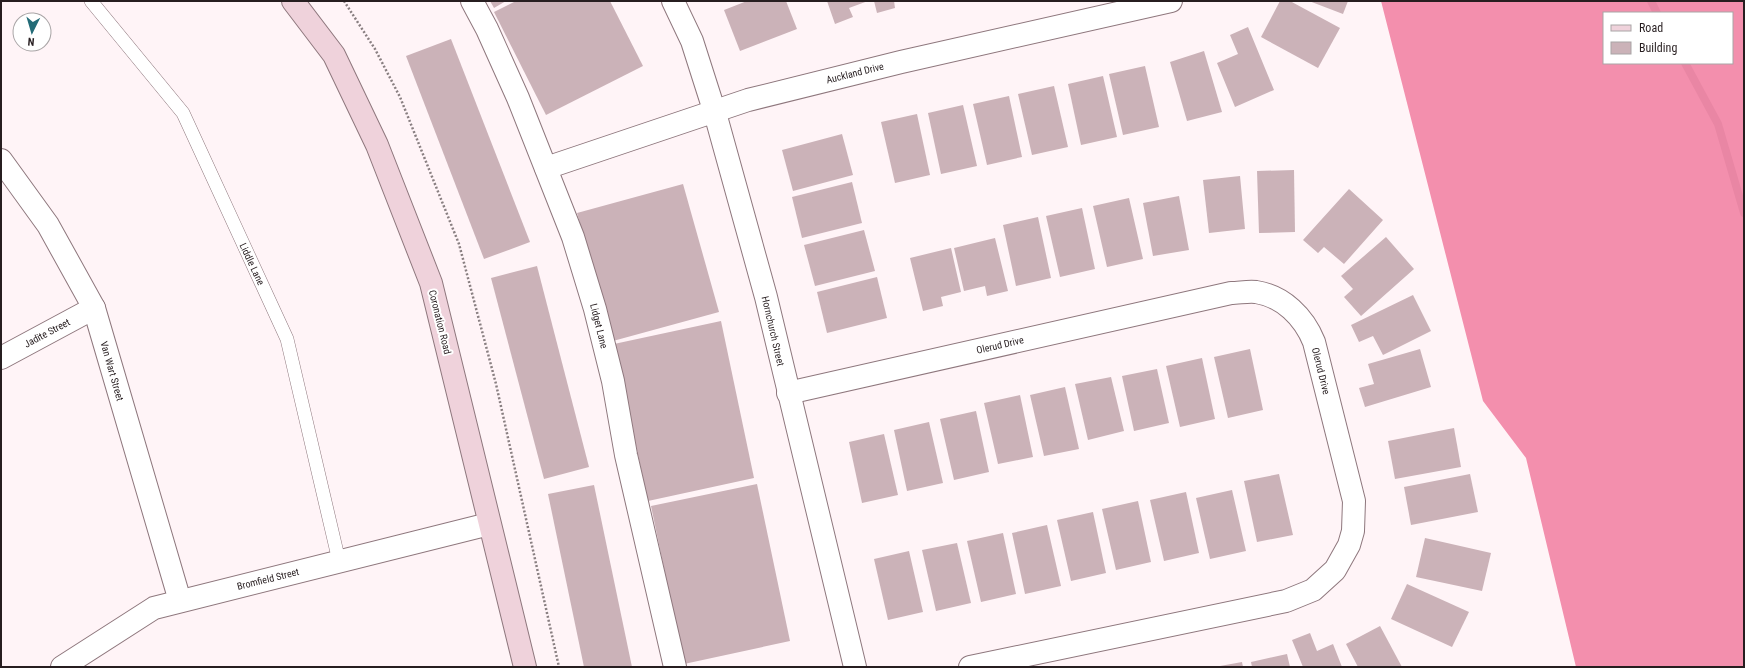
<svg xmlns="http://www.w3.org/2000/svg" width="1745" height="668" font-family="'Roboto Condensed',sans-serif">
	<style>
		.forest { fill: #f38fad; fill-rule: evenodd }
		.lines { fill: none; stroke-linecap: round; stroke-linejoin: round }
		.stream { stroke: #e986a4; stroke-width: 8 }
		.building { fill: #cbb2b8 }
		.lane-casing { stroke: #8e777d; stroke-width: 14 }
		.street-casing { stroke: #8e777d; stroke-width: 24 }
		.secondary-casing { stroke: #8e777d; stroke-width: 24 }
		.path { stroke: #897f81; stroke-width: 2.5; stroke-dasharray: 2 2; stroke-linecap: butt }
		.lane { stroke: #fff; stroke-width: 13 }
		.street { stroke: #fff; stroke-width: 22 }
		.secondary { stroke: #efd2db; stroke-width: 22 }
		.labels { text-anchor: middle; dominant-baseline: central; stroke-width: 4; stroke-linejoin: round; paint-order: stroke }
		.street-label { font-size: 10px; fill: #271e20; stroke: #fff }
	</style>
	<rect width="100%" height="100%" fill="#fff4f7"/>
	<!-- forest -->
	<path class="forest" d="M1381,1H1744V667H1576L1526,458L1483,401ZM1604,13H1732V63H1604Z"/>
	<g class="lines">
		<!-- stream -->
		<g class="stream">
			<polyline points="1651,1 1657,13"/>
			<polyline points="1685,63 1718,124 1744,213"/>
		</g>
	</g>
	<!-- building -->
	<g class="building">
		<polygon points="490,1 506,1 494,8"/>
		<polygon points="516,1 610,1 643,66 546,115 494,12"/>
		<polygon points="747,1 786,1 797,29 740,51 724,10"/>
		<polygon points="827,1 868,1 849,8 853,17 835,24"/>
		<polygon points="874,1 894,1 895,8 877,13"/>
		<polygon points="1280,1 1290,1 1340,28 1318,68 1261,37"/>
		<polygon points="1309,1 1348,1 1343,14"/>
		<polygon points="1248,27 1274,90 1235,107 1217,63 1238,54 1230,35"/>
		<polygon points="451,39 530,242 484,259 406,56"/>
		<polygon points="1204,51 1222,112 1187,121 1170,62"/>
		<polygon points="1145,66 1159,127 1123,135 1109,74"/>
		<polygon points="1103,76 1117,137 1081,145 1068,84"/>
		<polygon points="1054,86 1068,147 1032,155 1018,94"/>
		<polygon points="1009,96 1022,157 987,165 973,104"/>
		<polygon points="963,105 977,166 941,174 928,113"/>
		<polygon points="917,114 930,175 895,183 881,122"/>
		<polygon points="842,134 853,175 793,191 782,150"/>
		<polygon points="1294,170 1295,232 1259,233 1257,171"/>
		<polygon points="1240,176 1245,229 1209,233 1203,180"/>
		<polygon points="852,182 862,223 802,238 792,197"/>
		<polygon points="683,184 719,312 613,341 577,213"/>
		<polygon points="1349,189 1383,220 1344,264 1324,247 1318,253 1303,240"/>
		<polygon points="1179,196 1189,250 1153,256 1143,203"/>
		<polygon points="1129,198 1143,259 1107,267 1093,206"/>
		<polygon points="1082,208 1095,269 1060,277 1046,216"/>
		<polygon points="1038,217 1051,278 1016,286 1003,225"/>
		<polygon points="864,230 875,271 815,286 804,245"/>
		<polygon points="1386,237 1414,269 1361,316 1344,297 1353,289 1341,276"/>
		<polygon points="995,238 1008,291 987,296 985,286 964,291 954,248"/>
		<polygon points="951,248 961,292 941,297 943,306 923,311 910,258"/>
		<polygon points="537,266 589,467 544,479 491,278"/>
		<polygon points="877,277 887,318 827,333 817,292"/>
		<polygon points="1413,295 1431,331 1383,355 1373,336 1359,342 1351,325"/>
		<polygon points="721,321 754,478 648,501 614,344"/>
		<polygon points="1250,349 1263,410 1228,418 1214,357"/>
		<polygon points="1420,349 1431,387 1365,407 1359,388 1374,384 1368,364"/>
		<polygon points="1202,358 1215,419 1180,427 1166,366"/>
		<polygon points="1157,369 1169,423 1134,431 1122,376"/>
		<polygon points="1111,377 1124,431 1088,440 1075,384"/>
		<polygon points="1065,387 1079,449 1044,456 1030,395"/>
		<polygon points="1020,395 1033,457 998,464 984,403"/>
		<polygon points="976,411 989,472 954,480 940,419"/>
		<polygon points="929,422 943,483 907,491 894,430"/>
		<polygon points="1454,428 1461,467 1395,479 1388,441"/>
		<polygon points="884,434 898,495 862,503 849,442"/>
		<polygon points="1279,474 1293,535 1257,542 1244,481"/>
		<polygon points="1470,474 1478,512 1411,525 1404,487"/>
		<polygon points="757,484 790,641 684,664 651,506"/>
		<polygon points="594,485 632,667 584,667 548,494"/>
		<polygon points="1232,490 1246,551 1210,559 1196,498"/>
		<polygon points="1186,492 1199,553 1164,561 1150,500"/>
		<polygon points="1138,501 1151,562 1116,570 1102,509"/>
		<polygon points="1093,512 1106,573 1071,581 1057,520"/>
		<polygon points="1047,525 1061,586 1025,594 1012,533"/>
		<polygon points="1003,533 1016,594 981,602 967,541"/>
		<polygon points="1425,538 1491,553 1482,591 1416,577"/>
		<polygon points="957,543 971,603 936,611 922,550"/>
		<polygon points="909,551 923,612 888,620 874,559"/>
		<polygon points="1407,584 1469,612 1452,647 1391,619"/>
		<polygon points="1380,626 1402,667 1358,667 1346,644"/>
		<polygon points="1310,633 1317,651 1333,644 1342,667 1303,667 1292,640"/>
		<polygon points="1287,654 1290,667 1252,667 1251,662"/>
		<polygon points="1242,662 1243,667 1220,667 1220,666"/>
	</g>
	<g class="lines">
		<defs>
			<polyline id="lane" points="91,1 183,113 287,339 339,561"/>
			<g id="street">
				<polyline points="472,1 487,29 518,98 573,237 595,309 613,381 626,455 675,667"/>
				<polyline points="673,1 692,41 715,113 766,297 855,667"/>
				<polyline points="1,160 48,225 94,308 180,601"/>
				<polyline points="546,168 748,100 901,62 1171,1"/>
				<polyline points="1,358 94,308"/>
				<path d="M788,393L1231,293C1239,293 1248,291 1256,292C1283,296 1304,317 1314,342L1354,501L1353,531L1349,545L1335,570L1313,590L1286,601L970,667"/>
				<polyline points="62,667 154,608 489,524"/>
			</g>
			<polyline id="secondary" points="293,1 334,55 377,145 431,283 525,667"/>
		</defs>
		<!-- lane casing -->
		<use href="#lane" class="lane-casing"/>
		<!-- street casing -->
		<use href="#street" class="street-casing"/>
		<!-- secondary casing -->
		<use href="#secondary" class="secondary-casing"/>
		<!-- path -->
		<polyline class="path" points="344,1 375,49 400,97 459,244 496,384 559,667"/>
		<!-- lane -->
		<use href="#lane" class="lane"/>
		<!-- street -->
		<use href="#street" class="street"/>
		<!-- secondary -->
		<use href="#secondary" class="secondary"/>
	</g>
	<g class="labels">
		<!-- street labels -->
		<g class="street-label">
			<text transform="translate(855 73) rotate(-14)">Auckland Drive</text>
			<text transform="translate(252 264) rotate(65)">Liddle Lane</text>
			<text transform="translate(440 322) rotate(76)">Coronation Road</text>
			<text transform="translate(599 326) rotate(76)">Lidget Lane</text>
			<text transform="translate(773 331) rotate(77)">Hornchurch Street</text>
			<text transform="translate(47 333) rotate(-28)">Jadite Street</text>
			<text transform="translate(1000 345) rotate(-13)">Olerud Drive</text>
			<text transform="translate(112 371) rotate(74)">Van Wart Street</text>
			<text transform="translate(1321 371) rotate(76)">Olerud Drive</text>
			<text transform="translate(268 579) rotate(-14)">Bromfield Street</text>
		</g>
	</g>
	<!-- border -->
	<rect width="1745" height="668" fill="none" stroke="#271e20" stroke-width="4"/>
	<!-- legend -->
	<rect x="1603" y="12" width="130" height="52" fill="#ffffff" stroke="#a9a5a6"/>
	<rect x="1611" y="25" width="20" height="6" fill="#efd2db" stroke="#a9a5a6"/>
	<text x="1639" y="32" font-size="12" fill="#271e20">Road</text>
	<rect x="1611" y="42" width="20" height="12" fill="#cbb2b8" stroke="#a9a5a6"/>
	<text x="1639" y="52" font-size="12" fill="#271e20">Building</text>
	<!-- north arrow -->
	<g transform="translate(32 32) rotate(185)"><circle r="19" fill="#ffffff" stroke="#a9a5a6"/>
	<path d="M0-3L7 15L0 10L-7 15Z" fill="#236b77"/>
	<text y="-6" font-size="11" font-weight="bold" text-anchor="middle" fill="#271e20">N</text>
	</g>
</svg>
